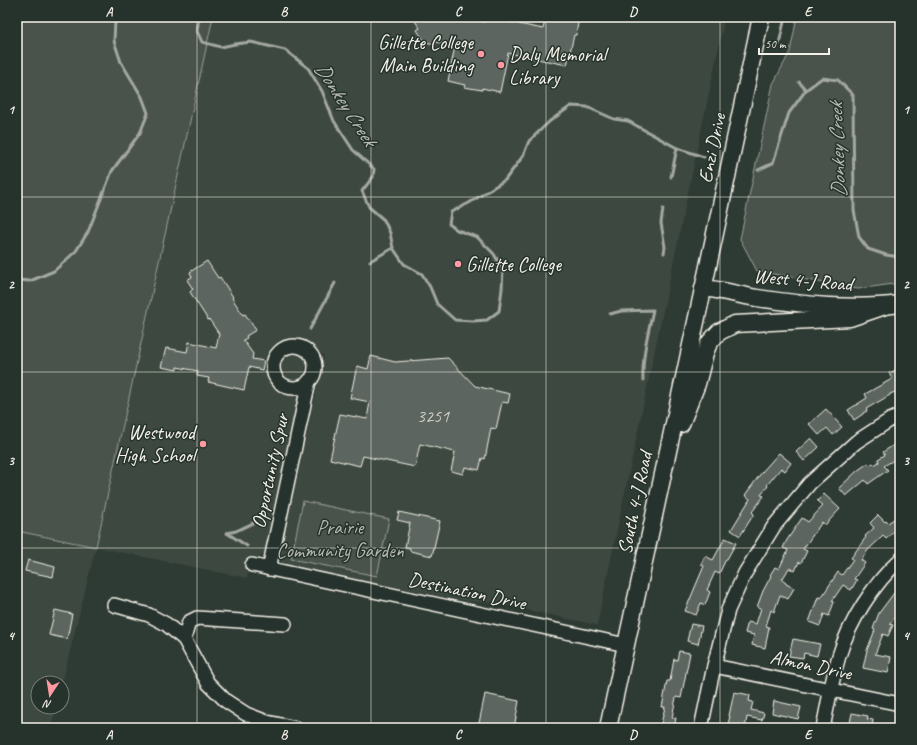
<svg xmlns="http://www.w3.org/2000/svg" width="917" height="745" font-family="Caveat,sans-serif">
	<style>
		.built { fill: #3c4841 }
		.green { fill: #48524c; stroke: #9ea29a }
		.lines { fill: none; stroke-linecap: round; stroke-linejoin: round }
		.stream { stroke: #a4a8a0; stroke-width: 3 }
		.building { fill: #5c655e; stroke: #f4f1e8 }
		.minor-casing { stroke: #f4f1e8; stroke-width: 16 }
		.major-casing { stroke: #f4f1e8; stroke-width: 19 }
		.minor { stroke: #26332d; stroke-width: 13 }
		.major { stroke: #26332d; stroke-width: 16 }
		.grid { fill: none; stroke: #f4f1e8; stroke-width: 1; stroke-opacity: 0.55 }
		.poi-dot { fill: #ff9aa2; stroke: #26332d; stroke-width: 1.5 }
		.labels { text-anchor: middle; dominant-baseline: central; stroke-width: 3; stroke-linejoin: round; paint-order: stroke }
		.number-label { font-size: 18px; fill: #cecec6 }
		.poi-label { font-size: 20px; fill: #f4f1e8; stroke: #26332d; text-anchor: end }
		.street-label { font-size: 20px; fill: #f4f1e8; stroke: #26332d }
		.park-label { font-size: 20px; fill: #b8b9b1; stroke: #26332d }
		.water-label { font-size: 21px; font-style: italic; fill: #b8bab2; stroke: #26332d }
		.neatline { fill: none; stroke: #f4f1e8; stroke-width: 1.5 }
		.grid-label { font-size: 13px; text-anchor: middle; font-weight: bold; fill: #f4f1e8 }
	</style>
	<rect width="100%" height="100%" fill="#2e3b34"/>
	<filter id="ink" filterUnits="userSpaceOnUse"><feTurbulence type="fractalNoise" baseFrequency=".025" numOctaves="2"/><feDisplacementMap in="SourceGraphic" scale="8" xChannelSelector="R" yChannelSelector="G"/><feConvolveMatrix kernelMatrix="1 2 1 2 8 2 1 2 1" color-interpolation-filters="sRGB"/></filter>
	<g filter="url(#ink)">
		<!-- built -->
		<polygon class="built" points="213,17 725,17 597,625 499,604 466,601 285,565 281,561 279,557 324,356 317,350 311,342 265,553 261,556 256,558 250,557 247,578 96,547 62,683 38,683 38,707 56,707 51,728 17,728 17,531 96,547"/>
		<!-- green -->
		<g class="green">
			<polygon points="17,17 213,17 96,547 17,531"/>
			<polygon points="797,17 882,17 900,20 900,283 858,289 757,271 740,239 773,84 790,52"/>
			<polygon points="303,501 389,519 377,576 291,559"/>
		</g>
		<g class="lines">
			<!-- stream -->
			<g class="stream">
				<polyline points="199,17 197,31 202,42 221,47 235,44 251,42 285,50 308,68 322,91 334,121 353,150 374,169 373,177 362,191 369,207 384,220 390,233 393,248 404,264 422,274 430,287 437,304 455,320 473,321 487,320 499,311 502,289 503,270 494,254 477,237 457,230 449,224 451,212 469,203 505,180 523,156 529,141 550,121 571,106 587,107 614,119 628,121 677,148 704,157"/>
				<polyline points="779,44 785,17"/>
				<polyline points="799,82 806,90"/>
				<polyline points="758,170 773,163 789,113 806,90 822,78 838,80 853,95 854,210 859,237 868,249 886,255 900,257"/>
				<polyline points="671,177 677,148"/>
				<polyline points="663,209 661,223 665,247 664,253"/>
				<polyline points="370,261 393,248"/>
				<polyline points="17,280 30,281 54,271 76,251 88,232 112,171 140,133 148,113 142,97 121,62 114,41 115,21 116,17"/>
				<path d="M610,314L621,311L653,310C648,333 642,356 643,380"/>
				<polyline points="310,329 335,283"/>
				<polyline points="227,533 236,531 253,523"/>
				<polyline points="227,533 247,546"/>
			</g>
		</g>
		<!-- building -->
		<g class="building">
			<polygon points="412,17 459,17 485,22 485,19 494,20 495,19 543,29 546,17 579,17 576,35 574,35 567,65 508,53 500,92 482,88 482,90 464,87 465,85 448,81 455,46 436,42 435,44 425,42 417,30 420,28"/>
			<polygon points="207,261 218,278 220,277 233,297 232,298 243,315 245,314 256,330 246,336 247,338 243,340 253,354 252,359 264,361 262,370 249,367 244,390 208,382 209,378 197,376 198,371 177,367 177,370 161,367 166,348 187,352 189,342 216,348 219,334 209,319 208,320 190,292 193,289 187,280 192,277 190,272"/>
			<polygon points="371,356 395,362 448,358 475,386 510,394 508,403 502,402 496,429 491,428 485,459 482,458 479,470 465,467 463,474 451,471 455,452 420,444 415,467 363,456 360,466 330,459 340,414 367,419 370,402 350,398 357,366 368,369"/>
			<polygon points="896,370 900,378 900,390 890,394 890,395 866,409 867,411 863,413 863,414 854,420 848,410 867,398 865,394 892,379 889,373"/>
			<polygon points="826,409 842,427 833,435 827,428 819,435 809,424"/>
			<polygon points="811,438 819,447 804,461 796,452"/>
			<polygon points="900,441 900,456 884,466 888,470 868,484 865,480 846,496 839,488 857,471 868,463 870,465 873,463 874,465 879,462 878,459 885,455 883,452"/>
			<polygon points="779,453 791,463 785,471 781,468 767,485 768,486 761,495 764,496 752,512 754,514 740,536 731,530 750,499 745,495 762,472"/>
			<polygon points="824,494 840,509 825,525 822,522 803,549 807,551 801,563 799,562 795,571 789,568 782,580 786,583 786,584 794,588 788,599 780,595 774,612 771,610 766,626 769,627 765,648 752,645 754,635 745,633 748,622 756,624 761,608 757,607 763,591 771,576 770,575 775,567 779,569 788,550 783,548 787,540 802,518 808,522 823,506 817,501"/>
			<polygon points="399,512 440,521 432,556 410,551 410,548 405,547 410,523 397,520"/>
			<polygon points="878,515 885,522 886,521 888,523 900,515 900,526 886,539 883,536 868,550 861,560 865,563 854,579 857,580 851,590 843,585 832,601 834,602 829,616 824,614 820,626 809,622 818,597 821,598 838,572 842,575 853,559 851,558 866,537 865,536 874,528 870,523"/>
			<polygon points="725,538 736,543 727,559 726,559 719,574 715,572 707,590 710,592 705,605 701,603 696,615 685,611 704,566 701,564 705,556 713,560"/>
			<polygon points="28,560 55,567 53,577 25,571"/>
			<polygon points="894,593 900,598 900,611 890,624 893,625 888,636 883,634 875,654 891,657 888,673 863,668 867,650 875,630 873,629 879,613"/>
			<polygon points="55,610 72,614 67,639 49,635"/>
			<polygon points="691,624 702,626 698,644 687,641"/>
			<polygon points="793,639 820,644 817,656 804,653 803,658 789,656"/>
			<polygon points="679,651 690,653 681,698 676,697 672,718 676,718 674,728 660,728 665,707 662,707 667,681 670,681 674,659 677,660"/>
			<polygon points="734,692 750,695 749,701 753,702 751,710 764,713 762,720 747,717 745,728 727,728 730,716 729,716"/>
			<polygon points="485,694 519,701 514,728 478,728"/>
			<polygon points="774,701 801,707 798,719 772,713"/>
			<polygon points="852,713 868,716 867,719 873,720 872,728 849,728"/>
		</g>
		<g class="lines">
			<defs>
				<g id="minor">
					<circle cx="294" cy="367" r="21"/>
					<polyline points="252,565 626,645"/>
					<polyline points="269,569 309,381"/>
					<polyline points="114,605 149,615 166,624 184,639 208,683 226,701 246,714 267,722 296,728"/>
					<polyline points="184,639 189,622 197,618 285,624"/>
					<polyline points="714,666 900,704"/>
					<polyline points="701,728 714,666 728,610 745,573 774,526 810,483 856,442 890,420 900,416"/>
					<path d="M823,728C828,704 832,679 839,656C849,622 874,583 900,560"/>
				</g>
				<g id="major">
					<path d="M703,288C722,290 739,295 757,298C804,305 853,310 900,304"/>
					<polyline points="681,424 697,384 705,353 709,343 719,332 735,324 850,318 885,306"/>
					<polyline points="608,728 707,271 761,17"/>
				</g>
			</defs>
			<!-- minor casing -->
			<use href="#minor" class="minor-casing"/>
			<!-- major casing -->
			<use href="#major" class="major-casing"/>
			<!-- minor -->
			<use href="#minor" class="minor"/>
			<!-- major -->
			<use href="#major" class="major"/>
		</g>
	</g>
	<!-- grid -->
	<path class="grid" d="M197,17V728M371,17V728M546,17V728M720,17V728M17,197H900M17,372H900M17,548H900"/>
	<!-- markers -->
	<g class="poi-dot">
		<circle cx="481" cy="54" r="4"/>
		<circle cx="501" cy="65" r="4"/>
		<circle cx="458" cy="264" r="4"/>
		<circle cx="203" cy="444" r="4"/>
	</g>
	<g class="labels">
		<!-- number labels -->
		<g class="number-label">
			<text x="433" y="416">3251</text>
		</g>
		<!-- poi labels -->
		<g class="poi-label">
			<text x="473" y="42">Gillette College<tspan x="473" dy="23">Main Building</tspan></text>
			<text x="509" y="54" text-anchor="start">Daly Memorial<tspan x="509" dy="23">Library</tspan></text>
			<text x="466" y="264" text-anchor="start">Gillette College</text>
			<text x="195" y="432">Westwood<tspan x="195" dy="23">High School</tspan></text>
		</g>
		<!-- street labels -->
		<g class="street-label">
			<text transform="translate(712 148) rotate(-78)">Enzi Drive</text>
			<text transform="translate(803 280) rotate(5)">West 4-J Road</text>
			<text transform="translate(270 471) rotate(-78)">Opportunity Spur</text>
			<text transform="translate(635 503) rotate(-78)">South 4-J Road</text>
			<text transform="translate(467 591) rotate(12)">Destination Drive</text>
			<text transform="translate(811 665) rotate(12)">Almon Drive</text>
		</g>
		<!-- park labels -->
		<g class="park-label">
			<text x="340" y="527">Prairie<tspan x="340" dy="23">Community Garden</tspan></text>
		</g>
		<!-- water labels -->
		<g class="water-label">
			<text transform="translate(346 104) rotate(57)">Donkey Creek</text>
			<text transform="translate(837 150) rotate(-92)">Donkey Creek</text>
		</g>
	</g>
	<!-- margin -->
	<rect width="917" height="745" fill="none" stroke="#26332d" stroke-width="44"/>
	<!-- north arrow -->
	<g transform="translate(50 695) rotate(192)"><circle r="19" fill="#26332d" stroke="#787f78"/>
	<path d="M0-3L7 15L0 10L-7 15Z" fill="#ff9aa2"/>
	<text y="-6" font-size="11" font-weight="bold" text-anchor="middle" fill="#f4f1e8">N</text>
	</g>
	<!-- scale -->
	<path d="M759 48v6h70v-6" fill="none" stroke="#f4f1e8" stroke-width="2"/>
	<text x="765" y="48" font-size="12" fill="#f4f1e8" stroke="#26332d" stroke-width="3" paint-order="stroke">50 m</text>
	<rect x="22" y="22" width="873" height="701" class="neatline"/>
	<g class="grid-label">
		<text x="109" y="16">A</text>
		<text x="284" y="16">B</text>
		<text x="458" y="16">C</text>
		<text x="633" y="16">D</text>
		<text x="808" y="16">E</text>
		<text x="11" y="114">1</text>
		<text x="906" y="114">1</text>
		<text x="11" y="289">2</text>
		<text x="906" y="289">2</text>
		<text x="11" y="465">3</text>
		<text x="906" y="465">3</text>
		<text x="11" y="640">4</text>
		<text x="906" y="640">4</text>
		<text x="109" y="739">A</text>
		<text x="284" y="739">B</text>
		<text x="458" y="739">C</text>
		<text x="633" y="739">D</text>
		<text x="808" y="739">E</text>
	</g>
</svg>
